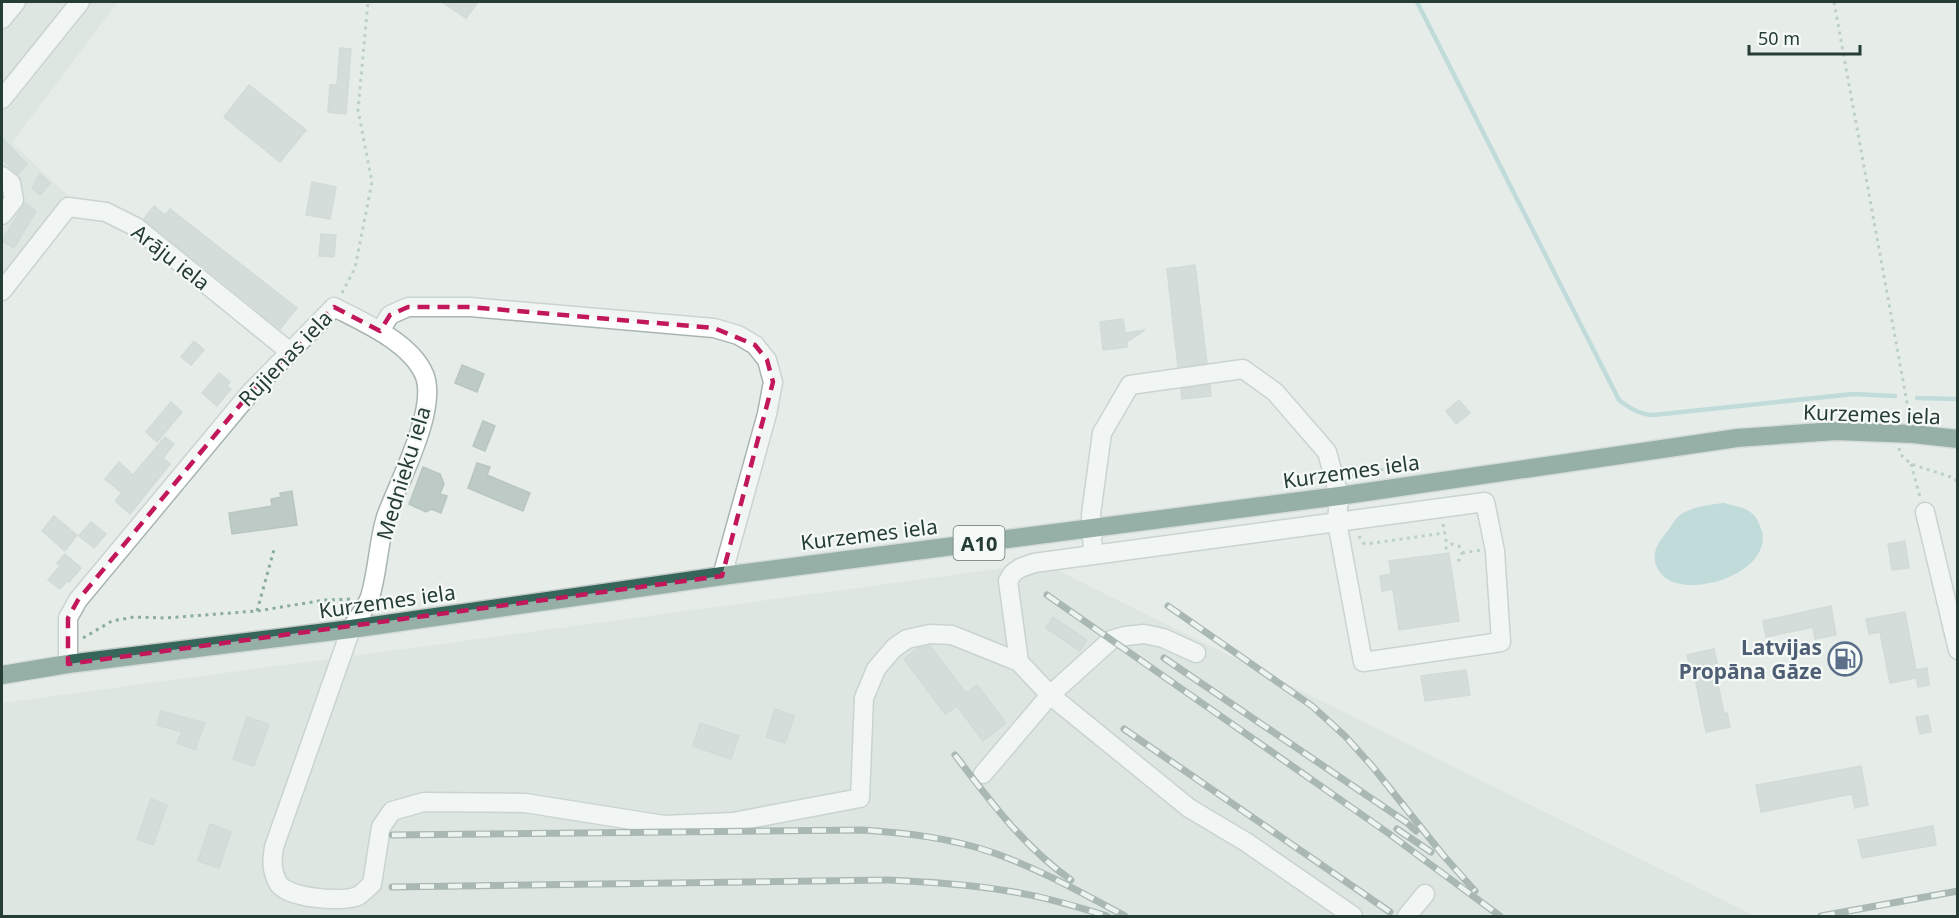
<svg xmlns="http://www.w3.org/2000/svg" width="1959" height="918" font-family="'Noto Sans',sans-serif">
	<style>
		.built { fill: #d4ddd8 }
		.water { fill: #94c5cb }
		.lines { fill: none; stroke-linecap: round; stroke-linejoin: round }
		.stream { stroke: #94c5cb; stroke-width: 4.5 }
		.building { fill: #becac5; stroke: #b9c6c0; stroke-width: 1.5 }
		.minor-casing { stroke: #a9b5b0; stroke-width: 21 }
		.highway-casing { stroke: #c2c9c7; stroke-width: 21 }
		.path { stroke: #8aada0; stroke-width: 3; stroke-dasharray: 3 4.5; stroke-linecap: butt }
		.minor { stroke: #fff; stroke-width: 18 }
		.highway { stroke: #356659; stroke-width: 18 }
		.rail-casing { stroke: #617871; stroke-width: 7 }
		.rail { stroke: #f6faf7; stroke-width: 4.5; stroke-dasharray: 14; stroke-linecap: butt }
		.marked { fill: none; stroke: #c2185b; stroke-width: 4.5; stroke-dasharray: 12 8; stroke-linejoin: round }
		.labels { text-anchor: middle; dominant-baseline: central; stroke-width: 4.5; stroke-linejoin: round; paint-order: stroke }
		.shield { fill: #f6faf7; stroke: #647670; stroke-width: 1.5 }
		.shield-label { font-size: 20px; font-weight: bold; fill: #263d36 }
		.street-label { font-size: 21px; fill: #263d36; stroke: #f6faf7 }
		.service-label { font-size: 21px; font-weight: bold; fill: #4e5e75; stroke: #f6faf7; text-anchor: end }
	</style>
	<rect width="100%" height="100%" fill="#e6ede9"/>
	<!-- built -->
	<g class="built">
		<polygon points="2,2 118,2 12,143 68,196 2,279"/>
		<polygon points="1043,563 1755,916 2,916 2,703"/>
	</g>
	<!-- water -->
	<path class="water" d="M1724,503C1734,506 1746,507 1754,515C1757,518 1760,526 1762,531C1771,570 1704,594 1673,582C1660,577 1651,563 1656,549C1658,542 1665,535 1669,529C1672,525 1675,519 1680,515C1694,506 1708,505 1724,503Z"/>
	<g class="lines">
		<!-- stream -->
		<g class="stream">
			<path d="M1417,2L1619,400C1631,409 1639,414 1653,415L1853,394L1895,396"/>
			<polyline points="1917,398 1958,399"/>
		</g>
	</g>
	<!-- building -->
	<g class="building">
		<polygon points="442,2 478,2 466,18"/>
		<polygon points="340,48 351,49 346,114 328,112 330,85 337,85"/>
		<polygon points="249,85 306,130 280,162 224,117"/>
		<polygon points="2,138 27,164 18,174 2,159"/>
		<polygon points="40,174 50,183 40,195 32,188"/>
		<polygon points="312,182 336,187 330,219 306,215"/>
		<polygon points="25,203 36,211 14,248 2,241"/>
		<polygon points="154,206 165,215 170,209 297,308 280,329 144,219"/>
		<polygon points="321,234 336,235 334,257 319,256"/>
		<polygon points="1195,265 1207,363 1178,367 1167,269"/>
		<polygon points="1123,319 1125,333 1145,330 1127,342 1127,347 1103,350 1100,322"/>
		<polygon points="194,341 204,350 191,365 181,357"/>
		<polygon points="462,365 484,374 477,392 455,383"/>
		<polygon points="219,373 230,382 227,386 231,389 217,406 202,393"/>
		<polygon points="1210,385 1211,396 1182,399 1181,389"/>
		<polygon points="1459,400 1470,413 1456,424 1446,411"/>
		<polygon points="171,402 182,412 157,442 146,432"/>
		<polygon points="483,421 495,426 485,451 473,446"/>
		<polygon points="165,437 174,444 163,458 170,464 130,514 115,501 122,493 105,479 119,462 133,475"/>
		<polygon points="477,463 490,467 487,475 530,493 523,511 468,488"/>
		<polygon points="423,467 440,474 444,484 440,494 447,496 441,513 431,509 426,512 409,504"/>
		<polygon points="292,491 297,525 232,534 229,513 272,506 271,499 281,497 280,493"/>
		<polygon points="54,516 77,535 65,551 42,531"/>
		<polygon points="91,522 106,534 94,548 79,536"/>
		<polygon points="1905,541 1909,568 1892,570 1888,544"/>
		<polygon points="1449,553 1459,621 1399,630 1393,589 1382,591 1380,576 1391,574 1389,561"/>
		<polygon points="65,554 81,568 69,582 67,581 60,589 48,580 60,566 57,563"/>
		<polygon points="1831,606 1836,635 1815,639 1813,627 1766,637 1763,621"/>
		<polygon points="1905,612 1916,670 1927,668 1929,685 1918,687 1916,678 1890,683 1880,632 1869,634 1866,619"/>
		<polygon points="1053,617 1087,640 1080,651 1046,628"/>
		<polygon points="930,646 966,693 977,685 1006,723 983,741 957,706 945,714 904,659 918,648"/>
		<polygon points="1714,649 1717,663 1714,664 1724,714 1727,713 1730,727 1706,732 1693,668 1690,669 1687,655"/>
		<polygon points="1466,670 1470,695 1425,701 1421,676"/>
		<polygon points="775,709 794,716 785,743 766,737"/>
		<polygon points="161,711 205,723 195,750 177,743 182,732 157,725"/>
		<polygon points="1928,715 1931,732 1920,734 1916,717"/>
		<polygon points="247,717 269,724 254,766 233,759"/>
		<polygon points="700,723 739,736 731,759 693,746"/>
		<polygon points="1861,766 1868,805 1855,808 1852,794 1761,812 1756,785"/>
		<polygon points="151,799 167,805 153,845 137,839"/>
		<polygon points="210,824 231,832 219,868 198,861"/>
		<polygon points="1933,826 1936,845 1862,858 1858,840"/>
	</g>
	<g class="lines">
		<defs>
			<g id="minor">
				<polyline points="2,19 16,2"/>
				<polyline points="2,99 80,2"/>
				<polyline points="2,176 11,183 14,200 2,215"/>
				<polyline points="2,291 68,207 106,212 136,227 290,352"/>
				<polyline points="380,331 390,315 408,307 470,307 714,328 738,335 755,345 767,360 773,382 767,414 722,576"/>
				<polyline points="1925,512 1958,650"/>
				<polyline points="1093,555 1091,514 1102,433 1130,385 1243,369 1275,392 1327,452 1339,496 1337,522 1363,662 1501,642 1495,551 1485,502 1034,563 1020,568 1013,573 1008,581 1019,662 1050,695 1189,808 1246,842 1353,916"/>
				<path d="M68,664V618L78,600L250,393L334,307C363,322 410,342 424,374C439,408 398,483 386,517C378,543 378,571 370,597C366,608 357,619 351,629L274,847C272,860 271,870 278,883C287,898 342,903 358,896C363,893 368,887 372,884L381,827L392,811L424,802L525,803L664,825L733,822L860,798L864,698L876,669L894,648L907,639L930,634L952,635L1019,662"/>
				<polyline points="983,774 1050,695 1111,640 1125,636 1144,634 1163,638 1196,653"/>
				<polyline points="1407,916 1425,894"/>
			</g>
			<polyline id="highway" points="2,675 68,664 351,629 722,576 1339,496 1737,438 1836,431 1913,434 1958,439"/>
		</defs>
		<!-- minor casing -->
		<use href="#minor" class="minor-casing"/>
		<!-- highway casing -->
		<use href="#highway" class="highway-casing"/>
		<!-- path -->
		<g class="path">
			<polyline points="1834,2 1910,419"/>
			<polyline points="342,293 355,268 372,182 358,110 368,2"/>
			<polyline points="1899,448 1900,454 1911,464 1954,478 1958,483"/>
			<polyline points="1911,464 1920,497"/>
			<polyline points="1351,476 1385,469 1397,470"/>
			<polyline points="1443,524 1447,546"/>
			<polyline points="1359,536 1363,543 1366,544 1444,533"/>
			<polyline points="1445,549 1451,544 1459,546 1462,553 1459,560 1455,562"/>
			<polyline points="1462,553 1481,550"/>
			<polyline points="257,611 275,546"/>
			<polyline points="83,638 112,621 134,617 165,618 257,611 325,600 353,599"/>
		</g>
		<!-- minor -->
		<use href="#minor" class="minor"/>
		<!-- highway -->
		<use href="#highway" class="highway"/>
		<defs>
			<g id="rail">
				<polyline points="1047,595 1388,833 1500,916"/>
				<polyline points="1168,606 1312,706 1345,736 1372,766 1443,855 1475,891"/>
				<polyline points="1164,658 1406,822 1416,831"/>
				<polyline points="1124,729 1390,912"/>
				<path d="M955,755C990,801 1023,846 1071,880"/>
				<polyline points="1397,829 1431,852"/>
				<path d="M392,835L863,830C907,833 950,838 991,852C1038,868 1082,893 1125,916"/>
				<path d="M392,887L887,880C927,882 968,884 1008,891C1042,896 1075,906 1107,916"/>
				<polyline points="1821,916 1958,891"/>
			</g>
		</defs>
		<!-- rail casing -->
		<use href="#rail" class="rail-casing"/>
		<!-- rail -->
		<use href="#rail" class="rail"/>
	</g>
	<!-- marked area -->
	<path d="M0 0H1959V918H0ZM334,307L380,331L390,315L408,307H470L714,328L755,345L767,360L773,382L722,576L68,664V618L78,600L250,393Z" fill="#e6ede9" fill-opacity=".55" fill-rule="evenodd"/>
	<path class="marked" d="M334,307L380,331L390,315L408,307H470L714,328L755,345L767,360L773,382L722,576L68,664V618L78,600L250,393Z"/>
	<!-- icons -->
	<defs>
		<symbol id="fuel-ring" viewBox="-11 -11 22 22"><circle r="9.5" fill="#f6faf7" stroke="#5c6f8a" stroke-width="1.5"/><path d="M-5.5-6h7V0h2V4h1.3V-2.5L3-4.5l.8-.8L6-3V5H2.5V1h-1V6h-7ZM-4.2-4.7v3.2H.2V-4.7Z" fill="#5c6f8a"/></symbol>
	</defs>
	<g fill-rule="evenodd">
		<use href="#fuel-ring" x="1826" y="640" width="38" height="38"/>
	</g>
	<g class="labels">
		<!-- shield labels -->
		<rect class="shield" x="953.5" y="526" width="51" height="34" rx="4.5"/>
		<g class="shield-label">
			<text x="979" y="543">A10</text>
		</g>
		<!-- street labels -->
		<g class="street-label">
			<text transform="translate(171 257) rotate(38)">Arāju iela</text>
			<text transform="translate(285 358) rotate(-46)">Rūjienas iela</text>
			<text transform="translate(1872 414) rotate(2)">Kurzemes iela</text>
			<text transform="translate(1351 471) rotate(-8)">Kurzemes iela</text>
			<text transform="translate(403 473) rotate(-73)">Mednieku iela</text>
			<text transform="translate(869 534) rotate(-7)">Kurzemes iela</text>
			<text transform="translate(387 601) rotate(-8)">Kurzemes iela</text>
		</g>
		<!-- service labels -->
		<g class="service-label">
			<text x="1822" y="647">Latvijas<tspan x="1822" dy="24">Propāna Gāze</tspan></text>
		</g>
	</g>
	<!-- border -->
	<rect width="1959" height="918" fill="none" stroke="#263d36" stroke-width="6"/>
	<!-- scale -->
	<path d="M1749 45v9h111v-9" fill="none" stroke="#263d36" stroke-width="3"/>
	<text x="1758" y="45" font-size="18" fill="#263d36" stroke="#f6faf7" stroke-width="4.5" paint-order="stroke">50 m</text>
</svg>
